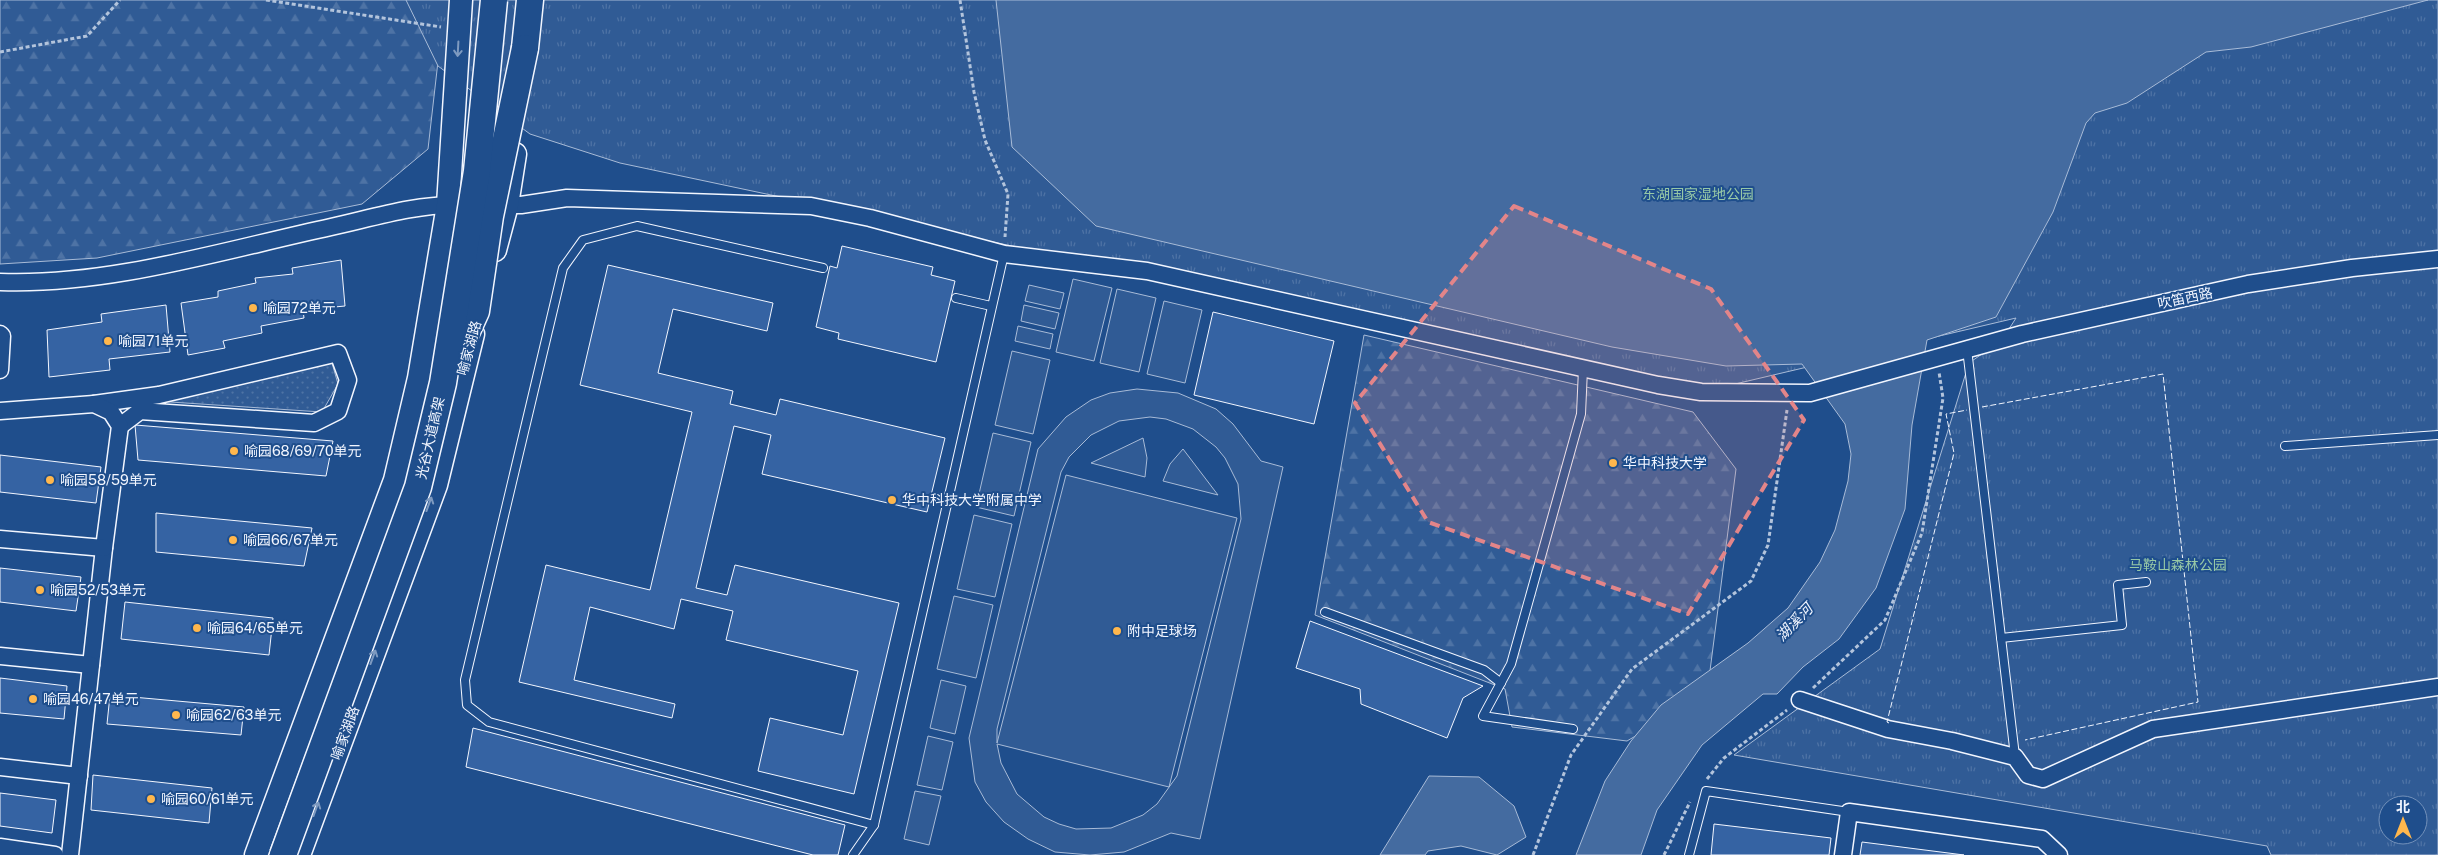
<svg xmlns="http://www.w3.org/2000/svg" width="2438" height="855" font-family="'Public Sans','Noto Sans SC',sans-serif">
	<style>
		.grass { fill: url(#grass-dots); stroke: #a8bbd7 }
		.forest { fill: url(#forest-firs); stroke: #a8bbd7 }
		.park { fill: url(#park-tufts); stroke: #a8bbd7; fill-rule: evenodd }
		.built { fill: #305b95; stroke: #a8bbd7; fill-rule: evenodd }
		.water { fill: #446ba0; stroke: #a8bbd7 }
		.building { fill: #3563a3; stroke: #f2f6ff }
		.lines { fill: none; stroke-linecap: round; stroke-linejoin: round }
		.service-casing { stroke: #f2f6ff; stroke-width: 10 }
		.minor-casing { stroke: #f2f6ff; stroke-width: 19 }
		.secondary-casing { stroke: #f2f6ff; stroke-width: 25 }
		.trunk-casing { stroke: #f2f6ff; stroke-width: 29 }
		.path { stroke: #b3c4dc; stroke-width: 3; stroke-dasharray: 4 2.5; stroke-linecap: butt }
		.service { stroke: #1f4e8c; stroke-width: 8 }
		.minor { stroke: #1f4e8c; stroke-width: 16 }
		.secondary { stroke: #1f4e8c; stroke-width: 22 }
		.trunk { stroke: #1f4e8c; stroke-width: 26 }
		.trunk-bridge-casing { stroke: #f2f6ff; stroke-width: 29; stroke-linecap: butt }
		.trunk-bridge { stroke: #1f4e8c; stroke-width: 26 }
		.fence { stroke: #f2f6ff; stroke-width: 1; stroke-dasharray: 6 2.5; stroke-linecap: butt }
		.oneway { stroke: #7e9ac0 }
		.marked { fill: #e38589; fill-opacity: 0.2; stroke: #e38589; stroke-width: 4; stroke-dasharray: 10 6; stroke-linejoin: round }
		.poi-dot { fill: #ffb74d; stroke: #1f4e8c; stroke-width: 2 }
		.labels { text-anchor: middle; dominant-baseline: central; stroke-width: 4; stroke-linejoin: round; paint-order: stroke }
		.park-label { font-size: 14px; fill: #97c8a6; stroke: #1f4e8c }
		.street-label { font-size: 14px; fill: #f2f6ff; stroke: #1f4e8c }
		.poi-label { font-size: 14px; fill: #f2f6ff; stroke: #1f4e8c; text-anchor: start }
		.water-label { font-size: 15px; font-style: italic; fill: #f2f6ff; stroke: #1f4e8c }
	</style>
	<defs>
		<pattern id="grass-dots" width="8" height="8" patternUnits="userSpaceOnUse" patternTransform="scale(1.25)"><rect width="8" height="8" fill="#305b95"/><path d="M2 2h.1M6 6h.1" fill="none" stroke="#4e73a5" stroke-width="1.8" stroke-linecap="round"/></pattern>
		<pattern id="forest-firs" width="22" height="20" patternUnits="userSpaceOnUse" patternTransform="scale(1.25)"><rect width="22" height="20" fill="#305b95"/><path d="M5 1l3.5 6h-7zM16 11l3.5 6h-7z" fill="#4e73a5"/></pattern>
		<pattern id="park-tufts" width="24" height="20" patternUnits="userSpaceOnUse" patternTransform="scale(1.25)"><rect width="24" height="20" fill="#305b95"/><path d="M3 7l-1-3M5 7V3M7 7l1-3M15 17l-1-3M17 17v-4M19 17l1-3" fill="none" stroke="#4e73a5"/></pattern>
	</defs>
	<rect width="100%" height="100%" fill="#1f4e8c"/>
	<!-- grass -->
	<polygon class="grass" points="332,363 338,384 322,412 155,401"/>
	<!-- forest -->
	<g class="forest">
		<polygon points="0,0 445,0 428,149 362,204 97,258 0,264"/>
		<polygon points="1364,335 1693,412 1736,469 1707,694 1627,741 1512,727 1505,689 1315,615"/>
	</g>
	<!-- park -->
	<path class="park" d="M406,0H2438V855H2271L2267,846L1734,755L1880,649L1969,363L2002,340L2016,318L1701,392L620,163L530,134L438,66ZM2388,805H2418V835H2388Z"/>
	<!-- built -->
	<g class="built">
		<polygon points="1073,279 1112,288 1094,361 1056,352"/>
		<polygon points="1029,285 1064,293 1060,309 1025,301"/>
		<polygon points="1117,289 1156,298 1139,372 1100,363"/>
		<polygon points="1164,301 1202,310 1185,383 1147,374"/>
		<polygon points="1024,305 1059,313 1055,329 1021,321"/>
		<polygon points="1018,326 1053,334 1050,349 1015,341"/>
		<polygon points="1012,351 1050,360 1033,434 995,425"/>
		<path d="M1137,389L1178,393L1216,409L1233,424L1261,461L1283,467L1200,839L1171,833L1124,852L1090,855L1055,852L1028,839L1004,822L986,802L975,782L969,738L1038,449L1066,417L1091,400L1110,393ZM1150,417L1166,419L1193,429L1216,447L1225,458L1238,484L1241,519L1177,776L1157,804L1143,815L1111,828L1076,829L1059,824L1044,817L1017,794L1001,763L997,744L1169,787L1237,518L1066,475L997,743V729L1061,472L1069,457L1091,435L1119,421Z"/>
		<polygon points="993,433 1031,442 1014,516 976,507"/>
		<polygon points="1143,438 1147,458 1145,477 1091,463"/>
		<polygon points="1183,449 1218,495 1163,481 1170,464"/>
		<polygon points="974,515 1012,524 995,597 957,589"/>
		<polygon points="954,596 993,605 976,678 937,669"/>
		<polygon points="941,680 966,686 955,734 930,728"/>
		<polygon points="928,736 953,742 942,790 917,785"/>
		<polygon points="915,791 941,796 929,845 904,839"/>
	</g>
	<!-- water -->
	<g class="water">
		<polygon points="996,0 2428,0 2251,47 2206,52 2127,103 2095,113 2086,123 2053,212 1996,317 1927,340 1912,425 1905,509 1876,588 1839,639 1803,667 1777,694 1763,694 1702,745 1657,810 1641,855 1576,855 1605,781 1631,741 1661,705 1748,643 1788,608 1820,562 1835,530 1848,481 1851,454 1845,424 1802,364 1726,366 1612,347 1096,226 1012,147"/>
		<polygon points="1429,776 1479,777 1514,806 1526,837 1497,855 1461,846 1428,851 1425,855 1380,855"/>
	</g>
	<!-- building -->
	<g class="building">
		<polygon points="842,246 933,267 931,275 955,281 936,362 838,339 839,333 816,327 830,266 837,268"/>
		<polygon points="341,260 345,306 303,310 304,318 261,326 262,333 223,341 225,348 188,355 181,303 218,297 218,291 256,283 255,278 293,274 292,268"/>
		<polygon points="608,265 773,303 767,331 673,309 658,373 733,391 730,404 776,415 780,399 945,438 927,512 762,474 771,435 734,426 696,588 727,595 735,565 899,603 854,794 758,771 770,718 843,735 858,671 726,640 733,611 681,599 674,629 590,607 574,680 675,704 672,718 519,682 546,565 650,590 692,412 580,385"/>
		<polygon points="166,305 170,352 109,359 110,370 49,377 47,330 102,322 101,314"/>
		<polygon points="1213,312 1334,341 1314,424 1194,395"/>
		<polygon points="135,425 333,441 326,476 138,460"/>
		<polygon points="0,455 101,467 96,503 0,492"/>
		<polygon points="156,513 312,528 304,566 156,552"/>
		<polygon points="0,568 81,577 76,611 0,602"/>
		<polygon points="125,602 273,618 269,655 121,639"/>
		<polygon points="1310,621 1483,686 1463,698 1447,738 1361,704 1360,689 1296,668"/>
		<polygon points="0,678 67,686 64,719 0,713"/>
		<polygon points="110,695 244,707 241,735 107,724"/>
		<polygon points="473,728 845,825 838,855 813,855 466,767"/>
		<polygon points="93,775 212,788 209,823 91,810"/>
		<polygon points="0,793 56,800 52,833 0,826"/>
		<polygon points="1714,824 1831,838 1829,855 1711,855"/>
		<polygon points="1862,842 1964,855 1860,855"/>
	</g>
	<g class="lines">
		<defs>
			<g id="service">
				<polyline points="823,268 637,226 583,240 563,268 465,680 467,705 489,722 874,825 1004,254"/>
				<polyline points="956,298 991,306"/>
				<polyline points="1967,349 2015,756"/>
				<polyline points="2285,446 2438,435"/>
				<polyline points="1325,612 1484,670 1501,683"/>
				<polyline points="2001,638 2122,625 2118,585 2146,582"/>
				<polyline points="1573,729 1483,716 1511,664 1581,414 1583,369"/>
				<polyline points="853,855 874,825"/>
				<polyline points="1689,855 1706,791 1849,812"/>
			</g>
			<g id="minor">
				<polyline points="497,205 521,205 567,198 811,206 870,218 1004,254 1147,271 1658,385 1701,392 1810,393 2022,334 2248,284 2352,268 2438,259"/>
				<path d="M0,282C110,286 224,250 331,227C372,218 416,204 457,205"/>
				<polyline points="0,334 2,336 0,370"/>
				<polyline points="94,404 159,395 338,353 348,380 338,411 314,423 140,411 120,426"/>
				<polyline points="0,411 94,404 111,412 120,426 104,548 70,855"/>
				<polyline points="0,539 104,548"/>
				<polyline points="0,656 91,665"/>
				<polyline points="1800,700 1888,729 1952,741 2015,757 2028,775 2043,779 2153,729 2438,687"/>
				<polyline points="0,767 79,776"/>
				<polyline points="0,847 55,855"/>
				<polyline points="1843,855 1849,812 2042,839 2059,855"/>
			</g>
			<g id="secondary">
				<polyline points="495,250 507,205 515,154"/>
				<polyline points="256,855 395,480 419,378 448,205 461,0"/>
				<polyline points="299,855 436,485 473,334"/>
			</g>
			<polyline id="trunk" points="525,48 530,0"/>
		</defs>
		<!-- service casing -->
		<use href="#service" class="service-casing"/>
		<!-- minor casing -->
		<use href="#minor" class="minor-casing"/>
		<!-- secondary casing -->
		<use href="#secondary" class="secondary-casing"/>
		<!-- trunk casing -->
		<use href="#trunk" class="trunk-casing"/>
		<!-- path -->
		<g class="path">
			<polyline points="266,0 441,27"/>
			<polyline points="960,0 974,92 985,140 1008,194 1005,237"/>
			<polyline points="0,52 87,36 120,0"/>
			<polyline points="1813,688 1885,620 1922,533 1943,398 1939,372"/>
			<polyline points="1707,779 1724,758 1787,710"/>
			<polyline points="1533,855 1571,755 1632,669 1751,581 1768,545 1787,410"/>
			<polyline points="1664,855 1690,802"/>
		</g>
		<!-- service -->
		<use href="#service" class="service"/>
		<!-- minor -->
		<use href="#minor" class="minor"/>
		<!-- secondary -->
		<use href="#secondary" class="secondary"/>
		<!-- trunk -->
		<use href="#trunk" class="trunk"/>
		<defs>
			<g id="trunk-bridge">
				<polyline points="456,355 476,311 490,216 525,48"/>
				<polyline points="283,855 418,487 443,383 477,171 494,0"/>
			</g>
		</defs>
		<!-- trunk-bridge casing -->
		<use href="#trunk-bridge" class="trunk-bridge-casing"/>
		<!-- trunk-bridge -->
		<use href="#trunk-bridge" class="trunk-bridge"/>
		<!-- fence -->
		<g class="fence">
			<polyline points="1982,407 2163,374 2198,702 2025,740"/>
			<polyline points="1889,723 1887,722 1954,453 1946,414 1967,410"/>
		</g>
	</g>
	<!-- one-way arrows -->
	<defs><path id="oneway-shaft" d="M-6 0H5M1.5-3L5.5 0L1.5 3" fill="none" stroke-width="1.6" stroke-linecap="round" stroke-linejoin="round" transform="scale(1.25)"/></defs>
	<g class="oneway">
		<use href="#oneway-shaft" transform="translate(458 49) rotate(93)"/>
		<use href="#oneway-shaft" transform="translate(429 504) rotate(-70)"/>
		<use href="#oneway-shaft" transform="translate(373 657) rotate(-70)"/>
		<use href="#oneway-shaft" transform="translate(316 809) rotate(-70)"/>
	</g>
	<!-- marked area -->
	<path class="marked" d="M1514,206L1711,289L1804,420L1688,614L1428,522L1355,403Z"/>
	<!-- markers -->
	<g class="poi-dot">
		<circle cx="253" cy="308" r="5"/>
		<circle cx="108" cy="341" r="5"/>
		<circle cx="234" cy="451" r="5"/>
		<circle cx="1613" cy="463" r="5"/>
		<circle cx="50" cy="480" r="5"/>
		<circle cx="892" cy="500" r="5"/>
		<circle cx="233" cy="540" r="5"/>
		<circle cx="40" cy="590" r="5"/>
		<circle cx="197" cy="628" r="5"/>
		<circle cx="1117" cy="631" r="5"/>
		<circle cx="33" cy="699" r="5"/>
		<circle cx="176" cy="715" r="5"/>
		<circle cx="151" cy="799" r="5"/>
	</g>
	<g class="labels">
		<!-- park labels -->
		<g class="park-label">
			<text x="1698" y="194">东湖国家湿地公园</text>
			<text x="2178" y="565">马鞍山森林公园</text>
		</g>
		<!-- street labels -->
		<g class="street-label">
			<text transform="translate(2185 298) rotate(-12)">吹笛西路</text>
			<text transform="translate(469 348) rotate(-75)">喻家湖路</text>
			<text transform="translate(430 438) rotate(-77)">光谷大道高架</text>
			<text transform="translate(345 733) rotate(-70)">喻家湖路</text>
		</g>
		<!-- poi labels -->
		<g class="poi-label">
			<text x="263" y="308">喻园72单元</text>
			<text x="118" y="341">喻园71单元</text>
			<text x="244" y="451">喻园68/69/70单元</text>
			<text x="1623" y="463">华中科技大学</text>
			<text x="60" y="480">喻园58/59单元</text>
			<text x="902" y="500">华中科技大学附属中学</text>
			<text x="243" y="540">喻园66/67单元</text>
			<text x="50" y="590">喻园52/53单元</text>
			<text x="207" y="628">喻园64/65单元</text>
			<text x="1127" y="631">附中足球场</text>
			<text x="43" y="699">喻园46/47单元</text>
			<text x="186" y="715">喻园62/63单元</text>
			<text x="161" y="799">喻园60/61单元</text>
		</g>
		<!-- water labels -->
		<g class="water-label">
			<text transform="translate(1794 622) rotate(-46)">湖溪河</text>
		</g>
	</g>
	<!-- north arrow -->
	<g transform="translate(2403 820)"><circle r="24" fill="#1f4e8c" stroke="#7391ba"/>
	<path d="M0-4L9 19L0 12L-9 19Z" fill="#ffb74d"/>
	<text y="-8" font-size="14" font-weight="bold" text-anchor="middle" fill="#f2f6ff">北</text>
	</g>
</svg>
